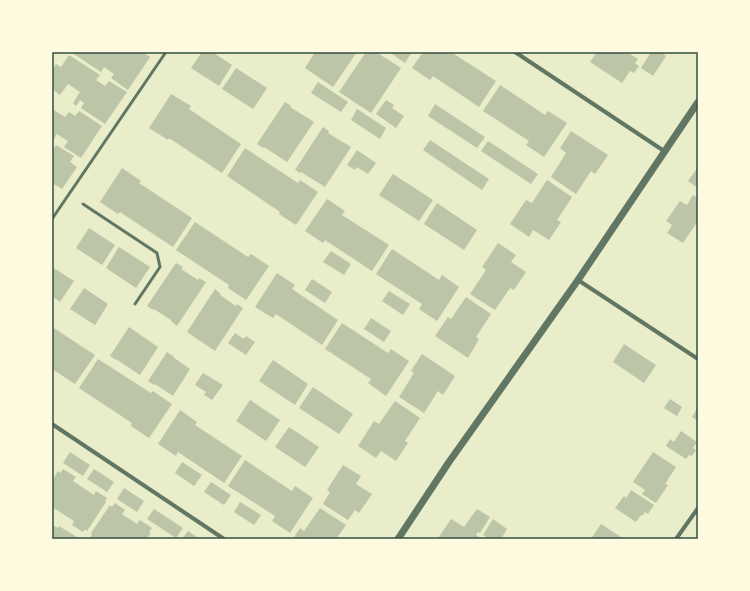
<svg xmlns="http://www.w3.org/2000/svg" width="750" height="591" font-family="'Asap Condensed',sans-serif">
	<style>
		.building { fill: #bcc5a7 }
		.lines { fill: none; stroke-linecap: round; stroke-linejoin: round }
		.service { stroke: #617663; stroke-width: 3 }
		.minor { stroke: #617663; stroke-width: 4 }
		.tertiary { stroke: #617663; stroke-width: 7 }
		.neatline { fill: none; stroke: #344e41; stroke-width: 1.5 }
	</style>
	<rect width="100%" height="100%" fill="#e9edc9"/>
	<!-- building -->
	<g class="building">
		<polygon points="71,52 143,52 150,57 128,90 111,78 114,74 104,67 101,72"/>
		<polygon points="202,52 212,52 232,65 219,86 191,68"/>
		<polygon points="315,52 357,52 333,87 305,68"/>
		<polygon points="366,52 376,52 401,68 371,113 339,92"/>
		<polygon points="389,52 412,52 405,63"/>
		<polygon points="423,52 451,52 496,81 479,107 433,76 430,80 412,68"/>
		<polygon points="597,52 627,52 638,59 635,63 639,66 634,73 630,71 622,83 590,62"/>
		<polygon points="651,52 661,52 666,56 653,76 641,68"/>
		<polygon points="69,55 100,75 96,80 105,86 109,81 127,92 105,124 81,108 84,103 80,100 76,106 73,103 80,92 68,84 60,95 52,89 52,70 56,64 61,67"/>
		<polygon points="236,68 267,88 253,109 222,89"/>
		<polygon points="318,82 348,102 341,112 311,93"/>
		<polygon points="500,85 545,115 548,111 567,123 544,157 526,145 529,141 483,111"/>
		<polygon points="171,94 191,106 189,109 241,144 222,173 169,138 168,140 149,128"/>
		<polygon points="386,100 394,105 392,108 404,116 396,128 376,114"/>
		<polygon points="285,102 291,106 290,107 314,122 287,162 264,147 263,148 257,144"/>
		<polygon points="435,104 485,137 477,148 428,116"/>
		<polygon points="52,109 65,117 69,112 75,116 79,111 102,126 81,158 64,147 68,141 57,134 53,141 52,140"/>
		<polygon points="357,109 386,128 380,139 351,120"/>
		<polygon points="323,127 329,131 328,133 351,147 325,187 301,172 300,173 295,170"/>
		<polygon points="571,131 608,155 595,174 591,171 576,194 551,177 566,153 560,148"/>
		<polygon points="430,140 489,179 482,190 423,150"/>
		<polygon points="488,141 538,174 531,184 481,151"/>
		<polygon points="56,145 74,156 70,162 77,167 62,189 52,183 52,150 53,150"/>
		<polygon points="245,148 298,183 300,180 318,192 296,225 279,214 280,212 227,176"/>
		<polygon points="357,150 376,163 368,174 357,167 355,170 347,165"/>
		<polygon points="698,167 698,188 688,181"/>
		<polygon points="122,168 141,181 139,183 192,218 173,247 120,212 118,214 100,202"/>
		<polygon points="393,174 433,200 419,221 379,195"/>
		<polygon points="547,180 572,197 557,220 561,222 549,240 533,230 529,237 510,224 526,200 532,203"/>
		<polygon points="693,195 698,198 698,221 683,243 667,233 672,225 666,221 680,201 687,205"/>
		<polygon points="327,199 345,211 342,215 389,245 372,271 325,240 323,243 305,231"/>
		<polygon points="437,203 477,230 464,250 424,224"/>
		<polygon points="195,222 248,257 251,254 269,266 246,300 228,288 229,285 176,250"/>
		<polygon points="89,228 115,245 102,265 76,248"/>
		<polygon points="498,243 516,255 511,262 526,272 514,290 510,288 495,310 470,294 486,270 482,267"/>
		<polygon points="119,247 150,267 136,288 106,268"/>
		<polygon points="392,249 439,280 442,275 459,287 437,321 419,309 422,304 376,274"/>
		<polygon points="331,251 351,264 344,275 323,262"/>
		<polygon points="176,263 183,267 181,269 198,280 199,278 206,282 177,326 171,321 171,320 154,309 153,310 147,306"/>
		<polygon points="52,267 74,281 60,302 52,296"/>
		<polygon points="277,273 295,285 292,289 338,320 322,345 276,314 273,318 255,307"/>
		<polygon points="312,279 332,292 325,303 305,290"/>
		<polygon points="84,288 108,304 95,325 70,309"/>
		<polygon points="215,289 221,294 220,295 236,306 237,304 243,308 215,351 187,332"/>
		<polygon points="389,291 410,304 403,315 382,301"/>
		<polygon points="466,297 491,314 476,337 479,339 468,358 435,336 448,317 451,319"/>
		<polygon points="371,318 391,331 384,342 364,329"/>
		<polygon points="342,323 388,353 391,349 409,361 386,396 368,383 371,379 325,349"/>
		<polygon points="52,327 95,355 75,384 52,369"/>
		<polygon points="129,327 158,347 140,375 116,359 116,360 110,356"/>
		<polygon points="235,333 244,339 246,336 255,342 246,355 228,343"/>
		<polygon points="624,344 656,365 644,383 613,362"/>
		<polygon points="167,352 174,357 173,357 190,369 173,396 155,384 154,385 148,381"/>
		<polygon points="422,354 455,376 443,395 438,391 424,413 399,397 414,373 411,371"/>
		<polygon points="98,359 151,393 153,391 172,404 149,438 131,426 132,423 79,388"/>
		<polygon points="273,360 308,384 295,405 259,381"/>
		<polygon points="203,373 223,385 212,400 204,395 206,392 195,385"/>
		<polygon points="313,387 353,414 339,434 299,408"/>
		<polygon points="670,399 682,407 677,416 664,408"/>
		<polygon points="250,400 280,420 266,441 236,421"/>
		<polygon points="395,401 420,418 405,441 408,443 396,461 381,451 376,458 358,446 374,421 379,424"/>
		<polygon points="698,407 698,421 692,417"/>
		<polygon points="180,410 197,422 195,425 242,456 224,483 178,452 176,456 158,444"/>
		<polygon points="289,427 319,447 305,467 275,447"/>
		<polygon points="681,431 697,442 693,448 696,450 692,456 689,455 686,459 666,446 670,439 674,442"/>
		<polygon points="70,452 90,465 83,476 63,463"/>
		<polygon points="653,452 676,467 665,484 668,485 656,503 642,494 645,490 633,482"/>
		<polygon points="245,460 292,491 295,486 313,498 290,533 272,521 275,516 228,486"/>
		<polygon points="182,462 202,475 194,486 175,473"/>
		<polygon points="343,465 361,476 356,484 372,494 359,513 355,510 348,520 323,504 330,492 327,490"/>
		<polygon points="63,469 76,477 73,481 94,495 96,491 107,498 105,501 106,502 87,531 85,529 83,532 72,525 74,521 52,507 52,481 58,471 60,473"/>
		<polygon points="94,469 114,482 107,492 87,479"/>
		<polygon points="211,482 231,495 224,505 204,492"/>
		<polygon points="124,488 144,501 137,512 117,499"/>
		<polygon points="631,490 654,505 648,514 645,512 642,516 641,515 636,522 615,508 624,496 626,498"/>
		<polygon points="240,502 261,515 254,525 234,512"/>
		<polygon points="115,503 125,510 122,514 137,524 140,520 152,528 149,532 151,533 146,539 91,539 90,538 92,534 91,533 110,505 112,507"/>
		<polygon points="320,508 346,525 336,539 293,539 300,528 304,531"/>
		<polygon points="154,509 183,528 176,538 147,519"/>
		<polygon points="477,509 490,517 480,533 478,532 476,535 481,539 442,539 439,537 451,519 464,527"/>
		<polygon points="493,519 507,529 501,539 485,539 486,537 483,535"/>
		<polygon points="601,524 624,539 591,539"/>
		<polygon points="53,525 58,528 59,526 80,539 52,539 52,526"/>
		<polygon points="188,531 200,539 182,539"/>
	</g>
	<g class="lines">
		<!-- service -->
		<g class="service">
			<polyline points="83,204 157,253 160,267 135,304"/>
			<polyline points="52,219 166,52"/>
		</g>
		<!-- minor -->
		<g class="minor">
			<polyline points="515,52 664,151"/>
			<polyline points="578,280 698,359"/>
			<polyline points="52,424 224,539"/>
			<polyline points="676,539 698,508"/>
		</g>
		<!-- tertiary -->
		<polyline class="tertiary" points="398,539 449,462 578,280 698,102"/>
	</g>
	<!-- border -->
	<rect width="750" height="591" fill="none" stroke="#fefae0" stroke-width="106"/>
	<rect x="53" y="53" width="644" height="485" class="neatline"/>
</svg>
